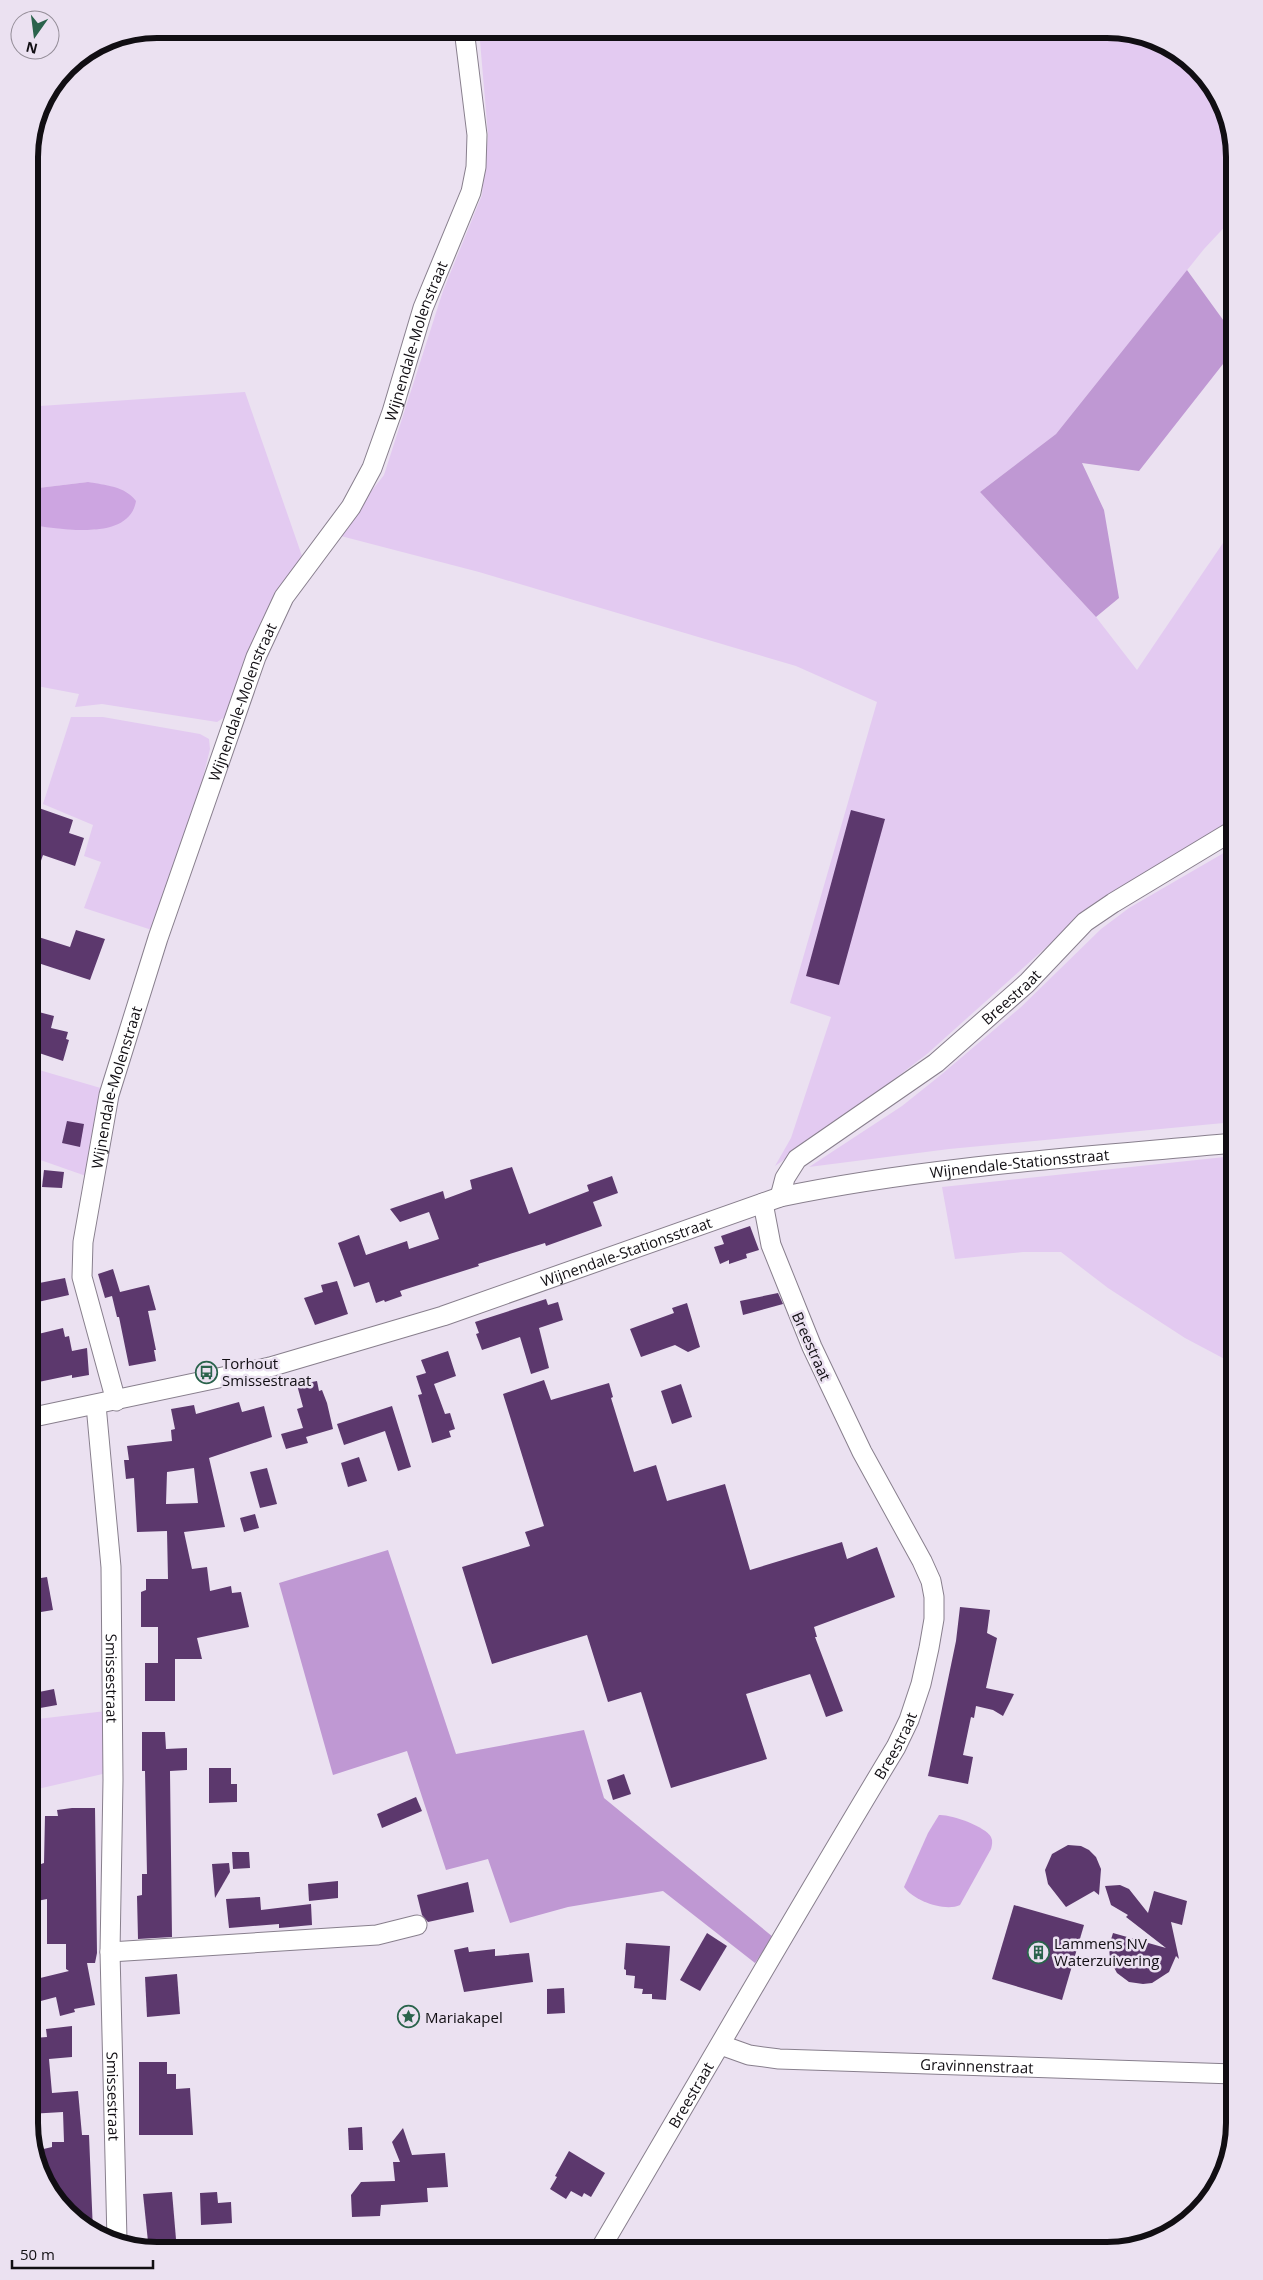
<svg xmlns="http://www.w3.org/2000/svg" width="1263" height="2280" font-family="'Open Sans',sans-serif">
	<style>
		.green { fill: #e3caf1 }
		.forest { fill: #bf98d3 }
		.water { fill: #cda5e1 }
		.building { fill: #5c386d; fill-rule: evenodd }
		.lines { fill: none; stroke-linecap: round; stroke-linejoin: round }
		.minor-casing { stroke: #887f8d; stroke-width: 21 }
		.minor { stroke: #fff; stroke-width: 19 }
		.labels { text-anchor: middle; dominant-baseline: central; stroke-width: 5; stroke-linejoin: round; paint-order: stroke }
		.street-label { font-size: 15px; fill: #110e13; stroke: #ebe1f1 }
		.poi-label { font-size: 15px; fill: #110e13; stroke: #ebe1f1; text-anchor: start }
		.rim { fill: none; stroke: #110e13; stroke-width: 6 }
	</style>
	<rect width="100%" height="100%" fill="#ebe1f1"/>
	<!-- green -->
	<g class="green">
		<polygon points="479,29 1115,29 1178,50 1221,100 1234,156 1234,217 1204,249 1056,434 980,492 1096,617 1137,670 1227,537 1234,542 1234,819 1092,906 927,1054 833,1126 775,1166 791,1138 831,1017 790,1003 877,702 796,666 479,572 337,535 384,475 443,291 482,195 488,135"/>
		<path d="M245,392L302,556C266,605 249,659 228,715L217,722L102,704L75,707L79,694L37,686L29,688V525L77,530H95L113,487L88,482L30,489L40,406Z"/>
		<polygon points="71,717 103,717 200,734 209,739 210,749 200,790 152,930 84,908 101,862 84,856 93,825 43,804"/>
		<polygon points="1234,847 1234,1122 949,1149 809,1167 902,1106 942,1074 1021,1007 1101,929 1129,908"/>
		<polygon points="29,1067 104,1089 86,1176 29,1156"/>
		<polygon points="1234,1156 1234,1364 1185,1338 1108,1288 1061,1252 1023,1252 955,1259 942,1187"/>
		<polygon points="106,1711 107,1773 29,1791 29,1720"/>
	</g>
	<!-- forest -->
	<g class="forest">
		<polygon points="1187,270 1234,335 1234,350 1139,471 1082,463 1104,510 1119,598 1096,617 980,492 1056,434"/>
		<polygon points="388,1550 456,1754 584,1730 604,1798 773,1937 755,1963 663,1891 568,1907 510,1923 488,1859 446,1870 407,1751 333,1775 279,1583"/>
	</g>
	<!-- water -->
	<g class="water">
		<path d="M88,482C105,485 125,486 136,501C129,543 58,528 29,525L30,489Z"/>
		<path d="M939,1815C950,1814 985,1826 991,1837C993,1841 992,1845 991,1849L960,1905C945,1912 914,1901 904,1887L928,1833Z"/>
		<polygon points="317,2243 331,2245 341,2251 277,2251 286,2245"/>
	</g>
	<!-- building -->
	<g class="building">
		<polygon points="36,807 73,820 69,833 84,838 75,866 43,855 31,889 29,888 29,829"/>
		<polygon points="851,810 885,819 839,985 806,976"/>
		<polygon points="76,930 105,939 90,980 29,960 29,934 70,947"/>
		<polygon points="31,1010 54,1016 51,1028 68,1032 66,1039 69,1040 63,1061 39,1053 40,1048 29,1044 29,1020"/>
		<polygon points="67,1121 84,1124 80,1147 62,1143"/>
		<polygon points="512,1167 529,1214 589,1191 587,1185 612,1176 618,1193 593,1202 602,1226 546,1246 545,1243 478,1264 479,1266 400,1291 402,1296 385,1302 384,1300 376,1303 369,1282 354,1287 338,1243 359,1235 366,1255 407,1241 409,1249 439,1239 429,1212 400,1222 390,1209 443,1191 445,1199 472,1189 470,1180"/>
		<polygon points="44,1170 64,1172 62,1188 42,1187"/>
		<polygon points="750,1226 759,1250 746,1254 747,1258 729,1264 729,1260 720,1264 714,1247 724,1244 721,1236"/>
		<polygon points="113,1269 120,1292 149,1285 156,1310 148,1311 156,1350 154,1350 156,1361 129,1366 119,1317 117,1317 112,1296 105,1298 98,1274"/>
		<polygon points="65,1278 69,1295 29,1304 29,1285"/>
		<polygon points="337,1281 348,1314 315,1325 304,1298 323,1292 321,1285"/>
		<polygon points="778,1293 783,1304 743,1315 740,1301"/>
		<polygon points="546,1299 548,1305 558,1302 563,1320 539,1328 549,1368 531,1374 520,1337 482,1350 476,1334 479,1333 475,1322"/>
		<polygon points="687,1303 700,1347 688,1352 675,1345 641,1357 630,1329 674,1313 672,1308"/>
		<polygon points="63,1328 65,1337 69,1336 72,1351 87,1348 89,1375 72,1378 72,1375 29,1384 29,1361 39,1359 34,1335"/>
		<polygon points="448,1351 456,1376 434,1384 445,1414 450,1413 455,1429 449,1431 451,1437 432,1443 418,1395 422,1394 416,1376 426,1373 421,1360"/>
		<polygon points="544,1380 551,1400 609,1383 613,1397 611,1398 634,1472 656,1465 667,1501 725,1484 750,1570 842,1542 847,1559 877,1547 895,1597 814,1627 817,1637 815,1637 843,1711 826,1717 810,1674 746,1694 767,1759 671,1788 641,1692 608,1702 587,1635 492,1664 462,1567 530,1546 525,1532 544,1526 503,1394"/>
		<polygon points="317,1381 319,1391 322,1390 327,1403 333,1429 306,1437 308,1443 286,1449 281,1434 303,1428 297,1409 303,1407 297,1385"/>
		<polygon points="681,1384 692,1417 672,1424 661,1391"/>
		<path d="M239,1402L242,1412L264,1406L272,1437L209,1458L225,1527L184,1532L192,1569L207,1567L210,1591L231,1586L232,1593L241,1592L249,1627L197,1638L202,1659H175V1701H145V1663H158V1627H141V1592L146,1590V1579H168L167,1531L137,1532L134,1478L126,1479L124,1460H129L127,1446L172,1441L171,1430L175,1429L171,1409L194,1405L196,1414ZM194,1468L198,1503L166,1504L167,1472Z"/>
		<polygon points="392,1406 411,1467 398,1471 385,1431 344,1445 337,1424"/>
		<polygon points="359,1457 367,1481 348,1487 341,1463"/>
		<polygon points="267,1468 277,1504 260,1508 250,1472"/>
		<polygon points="255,1514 259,1528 244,1532 240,1518"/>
		<polygon points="47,1577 53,1610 29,1614 29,1580"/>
		<polygon points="960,1607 990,1610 987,1633 997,1638 986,1688 1014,1694 1003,1716 993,1710 976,1706 974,1718 971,1717 963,1755 973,1757 968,1784 928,1776 956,1641"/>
		<polygon points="54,1689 57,1705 29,1710 29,1694"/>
		<polygon points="142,1732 165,1732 166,1749 187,1748 187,1770 170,1771 172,1937 138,1939 137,1896 142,1895 142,1874 147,1874 145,1771 142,1771"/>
		<polygon points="209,1768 231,1768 231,1784 237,1784 237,1802 209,1803"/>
		<polygon points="624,1774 631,1794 613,1800 607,1780"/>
		<polygon points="416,1797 422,1811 382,1828 377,1814"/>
		<polygon points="72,1808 95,1808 97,1953 95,1963 87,1963 95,2005 74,2009 75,2012 60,2016 56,1997 37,2002 32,1980 69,1971 66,1969 66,1944 47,1944 47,1899 37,1901 35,1888 29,1889 29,1868 44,1863 45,1816 58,1816 57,1810"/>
		<polygon points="1068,1845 1081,1846 1089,1850 1096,1857 1101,1869 1099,1895 1094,1891 1066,1907 1048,1884 1045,1870 1052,1854"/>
		<polygon points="232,1852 249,1852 250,1868 233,1869"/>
		<polygon points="229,1863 230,1872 215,1898 212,1864"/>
		<polygon points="338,1881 338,1898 309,1901 308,1884"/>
		<polygon points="468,1882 474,1912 428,1922 422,1915 417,1895"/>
		<polygon points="1120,1885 1129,1889 1148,1913 1154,1891 1187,1901 1182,1925 1171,1922 1179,1959 1176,1956 1169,1972 1152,1983 1143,1984 1129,1982 1117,1973 1110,1960 1109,1946 1113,1933 1166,1948 1126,1917 1128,1915 1111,1905 1105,1886"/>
		<polygon points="260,1897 261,1910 311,1904 312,1925 279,1928 279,1924 229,1928 226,1899"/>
		<polygon points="1014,1905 1084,1925 1062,2000 992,1979"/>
		<polygon points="707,1933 727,1946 700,1991 680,1980"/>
		<polygon points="626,1943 670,1946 666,2000 652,1999 652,1994 642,1994 643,1989 634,1988 635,1976 626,1975 626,1970 624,1969"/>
		<polygon points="468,1947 469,1952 495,1949 495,1956 529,1953 533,1982 464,1992 454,1950"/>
		<polygon points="177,1974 180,2014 147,2017 145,1977"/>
		<polygon points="564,1988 565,2013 547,2014 547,1989"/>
		<polygon points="72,2026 72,2057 49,2059 52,2093 78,2091 82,2135 89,2135 93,2232 85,2230 42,2180 35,2151 52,2147 52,2142 64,2142 63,2112 29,2114 29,2047 34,2047 34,2038 47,2037 46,2029"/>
		<polygon points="139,2062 167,2062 167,2074 176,2074 176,2089 190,2088 193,2135 139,2135"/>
		<polygon points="362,2127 363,2150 349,2150 348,2128"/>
		<polygon points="403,2128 412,2155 445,2153 448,2187 427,2188 428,2202 381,2205 380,2216 352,2217 351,2195 361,2182 395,2181 393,2162 400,2162 392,2142"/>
		<polygon points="569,2151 605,2173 591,2197 584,2193 582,2197 571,2191 566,2199 550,2189 557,2177 555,2176"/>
		<polygon points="172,2192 177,2251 149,2251 143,2194"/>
		<polygon points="217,2192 218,2203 231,2202 232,2223 201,2225 200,2193"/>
	</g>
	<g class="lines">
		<defs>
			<g id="minor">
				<path id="s1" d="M780,1197L785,1178L797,1159L936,1063L1027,983L1085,922L1113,903L1234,830"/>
				<path id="s2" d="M116,1401L82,1277L83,1242L109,1095L158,938L256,657L284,597L351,507L372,468L392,412L423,308L471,192L476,167L477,135L464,29"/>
				<path id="s3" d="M96,1405L111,1567L113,1780L110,1952L117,2240"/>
				<path id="s4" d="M29,1418L270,1367L443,1316L780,1197C929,1166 1083,1157 1234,1143"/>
				<polyline points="110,1952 377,1935 417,1925"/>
				<path id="s5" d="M721,2045L749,2055L779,2059L1234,2074"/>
				<path id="s6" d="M599,2251C698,2083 795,1914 896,1747L909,1720L921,1684L929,1648L934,1619V1597L931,1581L922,1561L862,1452L812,1347L771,1245L763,1203"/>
			</g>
		</defs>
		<!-- minor casing -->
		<use href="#minor" class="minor-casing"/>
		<!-- minor -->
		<use href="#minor" class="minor"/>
	</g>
	<!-- icons -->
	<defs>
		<symbol id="bus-ring" viewBox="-11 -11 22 22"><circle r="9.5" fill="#ebe1f1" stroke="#2a634c" stroke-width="1.5"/><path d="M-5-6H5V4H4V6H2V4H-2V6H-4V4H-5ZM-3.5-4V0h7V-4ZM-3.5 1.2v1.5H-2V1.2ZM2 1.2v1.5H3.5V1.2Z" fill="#2a634c"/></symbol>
		<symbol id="building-ring" viewBox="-11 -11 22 22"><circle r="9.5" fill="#ebe1f1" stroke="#2a634c" stroke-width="1.5"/><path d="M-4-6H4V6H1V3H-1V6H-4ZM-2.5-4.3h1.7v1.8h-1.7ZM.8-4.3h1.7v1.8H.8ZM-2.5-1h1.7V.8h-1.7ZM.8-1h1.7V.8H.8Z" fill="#2a634c"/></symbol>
		<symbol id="sight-ring" viewBox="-11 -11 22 22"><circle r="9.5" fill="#ebe1f1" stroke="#2a634c" stroke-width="1.5"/><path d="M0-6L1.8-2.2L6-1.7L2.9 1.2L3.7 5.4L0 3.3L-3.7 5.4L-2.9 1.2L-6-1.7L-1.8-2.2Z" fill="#2a634c"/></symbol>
	</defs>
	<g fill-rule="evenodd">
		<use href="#bus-ring" x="194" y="1360" width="25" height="25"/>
		<use href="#building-ring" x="1026" y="1940" width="25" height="25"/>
		<use href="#sight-ring" x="396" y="2004" width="25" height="25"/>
	</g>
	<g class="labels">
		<!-- street labels -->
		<g class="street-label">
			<text stroke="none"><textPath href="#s2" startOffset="1132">Wijnendale-Molenstraat</textPath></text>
			<text stroke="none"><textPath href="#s2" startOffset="728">Wijnendale-Molenstraat</textPath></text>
			<text stroke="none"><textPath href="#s1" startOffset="311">Breestraat</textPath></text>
			<text stroke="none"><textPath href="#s2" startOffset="322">Wijnendale-Molenstraat</textPath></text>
			<text stroke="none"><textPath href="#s4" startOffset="1026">Wijnendale-Stationsstraat</textPath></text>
			<text stroke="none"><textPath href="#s4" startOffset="621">Wijnendale-Stationsstraat</textPath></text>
			<text transform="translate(812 1346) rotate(66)">Breestraat</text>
			<text stroke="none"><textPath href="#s3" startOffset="274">Smissestraat</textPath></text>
			<text stroke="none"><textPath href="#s6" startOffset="586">Breestraat</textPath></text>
			<text stroke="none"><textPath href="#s5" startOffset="258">Gravinnenstraat</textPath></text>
			<text stroke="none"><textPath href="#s6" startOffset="181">Breestraat</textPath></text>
			<text stroke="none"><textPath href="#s3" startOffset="692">Smissestraat</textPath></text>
		</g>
		<!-- poi labels -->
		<g class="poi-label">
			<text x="222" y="1363">Torhout<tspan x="222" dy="17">Smissestraat</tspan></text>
			<text x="1054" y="1943">Lammens NV<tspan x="1054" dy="17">Waterzuivering</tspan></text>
			<text x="425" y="2017">Mariakapel</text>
		</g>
	</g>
	<!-- crop -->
	<path d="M0 0H1263V2280H0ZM157 38H1107A119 119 0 0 1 1226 157V2123A119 119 0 0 1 1107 2242H157A119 119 0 0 1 38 2123V157A119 119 0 0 1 157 38Z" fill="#ebe1f1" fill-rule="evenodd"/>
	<path class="rim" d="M157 38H1107A119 119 0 0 1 1226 157V2123A119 119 0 0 1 1107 2242H157A119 119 0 0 1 38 2123V157A119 119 0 0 1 157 38Z"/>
	<!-- north arrow -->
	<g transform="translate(35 35) rotate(194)"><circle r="24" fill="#ebe1f1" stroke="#948d98"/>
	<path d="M0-4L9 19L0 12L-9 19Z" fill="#2a634c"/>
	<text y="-8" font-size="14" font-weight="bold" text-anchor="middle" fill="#110e13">N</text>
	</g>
	<!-- scale -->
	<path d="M12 2260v8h141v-8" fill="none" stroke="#110e13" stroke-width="2.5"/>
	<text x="20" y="2260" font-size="15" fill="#110e13" stroke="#ebe1f1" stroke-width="4" paint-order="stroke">50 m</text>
</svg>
